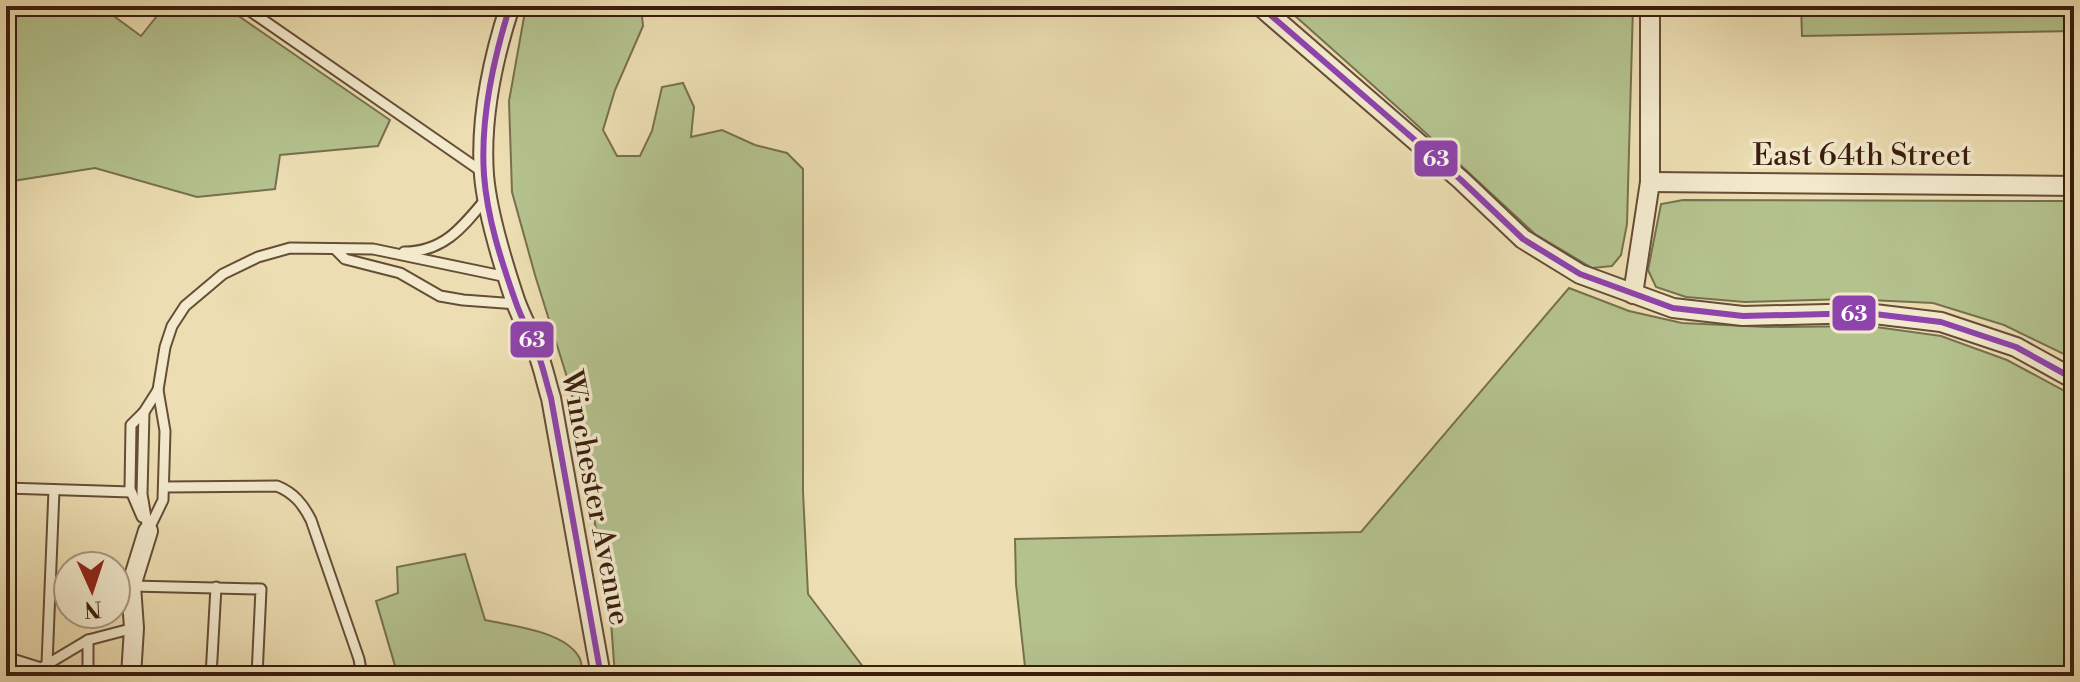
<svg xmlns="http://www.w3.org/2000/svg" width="2080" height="682" font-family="'Libre Bodoni',serif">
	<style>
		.green { fill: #b4c28e; stroke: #77704e; stroke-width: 2 }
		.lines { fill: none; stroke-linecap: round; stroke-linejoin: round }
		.lane-casing { stroke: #664d36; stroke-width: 13 }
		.street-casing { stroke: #664d36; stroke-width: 22 }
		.lane { stroke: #f3eacd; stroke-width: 9 }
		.street { stroke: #f3eacd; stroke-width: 18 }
		.bus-1-casing { stroke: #f3eacd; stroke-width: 12 }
		.bus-1 { stroke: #8e44ad; stroke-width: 6 }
		.labels { text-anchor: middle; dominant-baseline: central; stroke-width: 7; stroke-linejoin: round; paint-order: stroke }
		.street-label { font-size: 30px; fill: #3a1d0d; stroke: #f3eacd }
		.line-badge { stroke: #f3eacd; stroke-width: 3 }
		.badge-label { font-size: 22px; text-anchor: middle; font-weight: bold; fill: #fff }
	</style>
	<rect width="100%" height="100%" fill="#ecdeb2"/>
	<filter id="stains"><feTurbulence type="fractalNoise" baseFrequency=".0025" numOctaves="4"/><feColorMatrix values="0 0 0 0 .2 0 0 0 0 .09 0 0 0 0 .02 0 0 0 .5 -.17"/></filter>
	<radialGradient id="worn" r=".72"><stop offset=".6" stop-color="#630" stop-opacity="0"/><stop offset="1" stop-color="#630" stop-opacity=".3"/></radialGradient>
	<!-- green -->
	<g class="green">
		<polygon points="6,6 100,6 141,36 165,6 224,6 390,120 378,146 280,155 275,189 197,197 95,168 6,182"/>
		<polygon points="526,6 641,6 643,26 615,90 603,130 617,156 640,156 652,131 662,87 683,83 694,107 691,137 722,130 755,145 787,153 803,169 803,492 808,594 870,676 615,676 610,608 571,390 535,275 512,192 509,101"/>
		<polygon points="1284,6 1633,6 1627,224 1621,255 1612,266 1592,268 1535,234 1405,114"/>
		<polygon points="1801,6 2074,6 2074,31 1802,36"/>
		<polygon points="1683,200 2074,201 2074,359 2004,325 1933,303 1848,299 1745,302 1686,297 1656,287 1648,270 1661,204"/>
		<polygon points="1569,288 1629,311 1682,323 1767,327 1869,326 1941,336 2007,360 2074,396 2074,676 1026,676 1016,584 1015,539 1361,532"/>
		<path d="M465,554L485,620C512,626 564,631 579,657C582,662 582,671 584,676H398L376,601L398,593L397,567Z"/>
	</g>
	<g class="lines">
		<defs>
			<g id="lane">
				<polyline points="243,6 484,173"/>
				<polyline points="336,250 345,259 400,273 440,296 463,300 516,304"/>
				<path d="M404,252C443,252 462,228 485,200"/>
				<path d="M164,487L277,486C294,493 303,504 311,520L359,659L362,676"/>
				<polyline points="6,488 131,492"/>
				<polyline points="142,517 130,489 131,425 144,412"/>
				<polyline points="148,530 142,494 144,412 158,390"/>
				<polyline points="148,531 163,500 165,431 158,390 165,347 172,326 185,306 223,274 258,257 290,248 373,249 507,277"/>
				<polyline points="132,586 261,589 257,676"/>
				<polyline points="6,657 41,668 88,640 134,628"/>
				<polyline points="47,664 54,490"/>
				<polyline points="88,676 88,640"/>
				<polyline points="211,676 216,587"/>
			</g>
			<g id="street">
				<path d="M510,6C493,58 480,120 484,175C487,212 503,264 515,300C521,317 530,333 537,351C543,366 546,382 551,398L601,676"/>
				<polyline points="1260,6 1461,180 1523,239 1580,274 1673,308 1743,316 1866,313 1941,322 2016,347 2074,379"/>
				<polyline points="1650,182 2074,186"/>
				<polyline points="1633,294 1650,182 1650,6"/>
				<polyline points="131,676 134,628 131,586 148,531"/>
			</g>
		</defs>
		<!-- lane casing -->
		<use href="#lane" class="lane-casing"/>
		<!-- street casing -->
		<use href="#street" class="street-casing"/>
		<!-- lane -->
		<use href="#lane" class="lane"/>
		<!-- street -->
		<use href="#street" class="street"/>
		<defs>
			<g id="bus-1">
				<path d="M510,6C493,60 480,118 484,175C487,217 501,260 515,300C521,318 530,334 537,351C543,366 546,382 551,398L601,676"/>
				<polyline points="1260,6 1461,180 1523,239 1580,274 1673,308 1743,316 1866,313 1941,322 2016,347 2074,379"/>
			</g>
		</defs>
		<!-- bus-1 casing -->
		<use href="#bus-1" class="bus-1-casing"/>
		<!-- bus-1 -->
		<use href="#bus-1" class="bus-1"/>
	</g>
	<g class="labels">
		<!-- street labels -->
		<g class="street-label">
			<text x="1862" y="156">East 64th Street</text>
			<text transform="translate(595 498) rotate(79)">Winchester Avenue</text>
		</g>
	</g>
	<g class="line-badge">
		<rect x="1413" y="139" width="46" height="39" rx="8" fill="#8e44ad"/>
		<rect x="1831" y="294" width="46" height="38" rx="8" fill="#8e44ad"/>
		<rect x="509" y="320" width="46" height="39" rx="8" fill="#8e44ad"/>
	</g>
	<g class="badge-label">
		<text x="1436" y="166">63</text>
		<text x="1854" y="321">63</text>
		<text x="532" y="347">63</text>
	</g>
	<!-- margin -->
	<rect width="2080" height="682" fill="none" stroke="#ecdeb2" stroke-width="32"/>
	<rect x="8" y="8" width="2064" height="666" fill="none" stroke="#3a1d0d" stroke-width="4"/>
	<rect x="16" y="16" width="2048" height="650" fill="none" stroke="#3a1d0d" stroke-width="2"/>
	<!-- north arrow -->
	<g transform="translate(92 590) rotate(177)"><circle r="38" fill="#f3eacd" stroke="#a99880" stroke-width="2"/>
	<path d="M0-6L14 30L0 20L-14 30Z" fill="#8f2418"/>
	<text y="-12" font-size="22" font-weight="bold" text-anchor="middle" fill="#3a1d0d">N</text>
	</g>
	<rect width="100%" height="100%" filter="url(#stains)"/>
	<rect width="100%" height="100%" fill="url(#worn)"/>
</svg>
